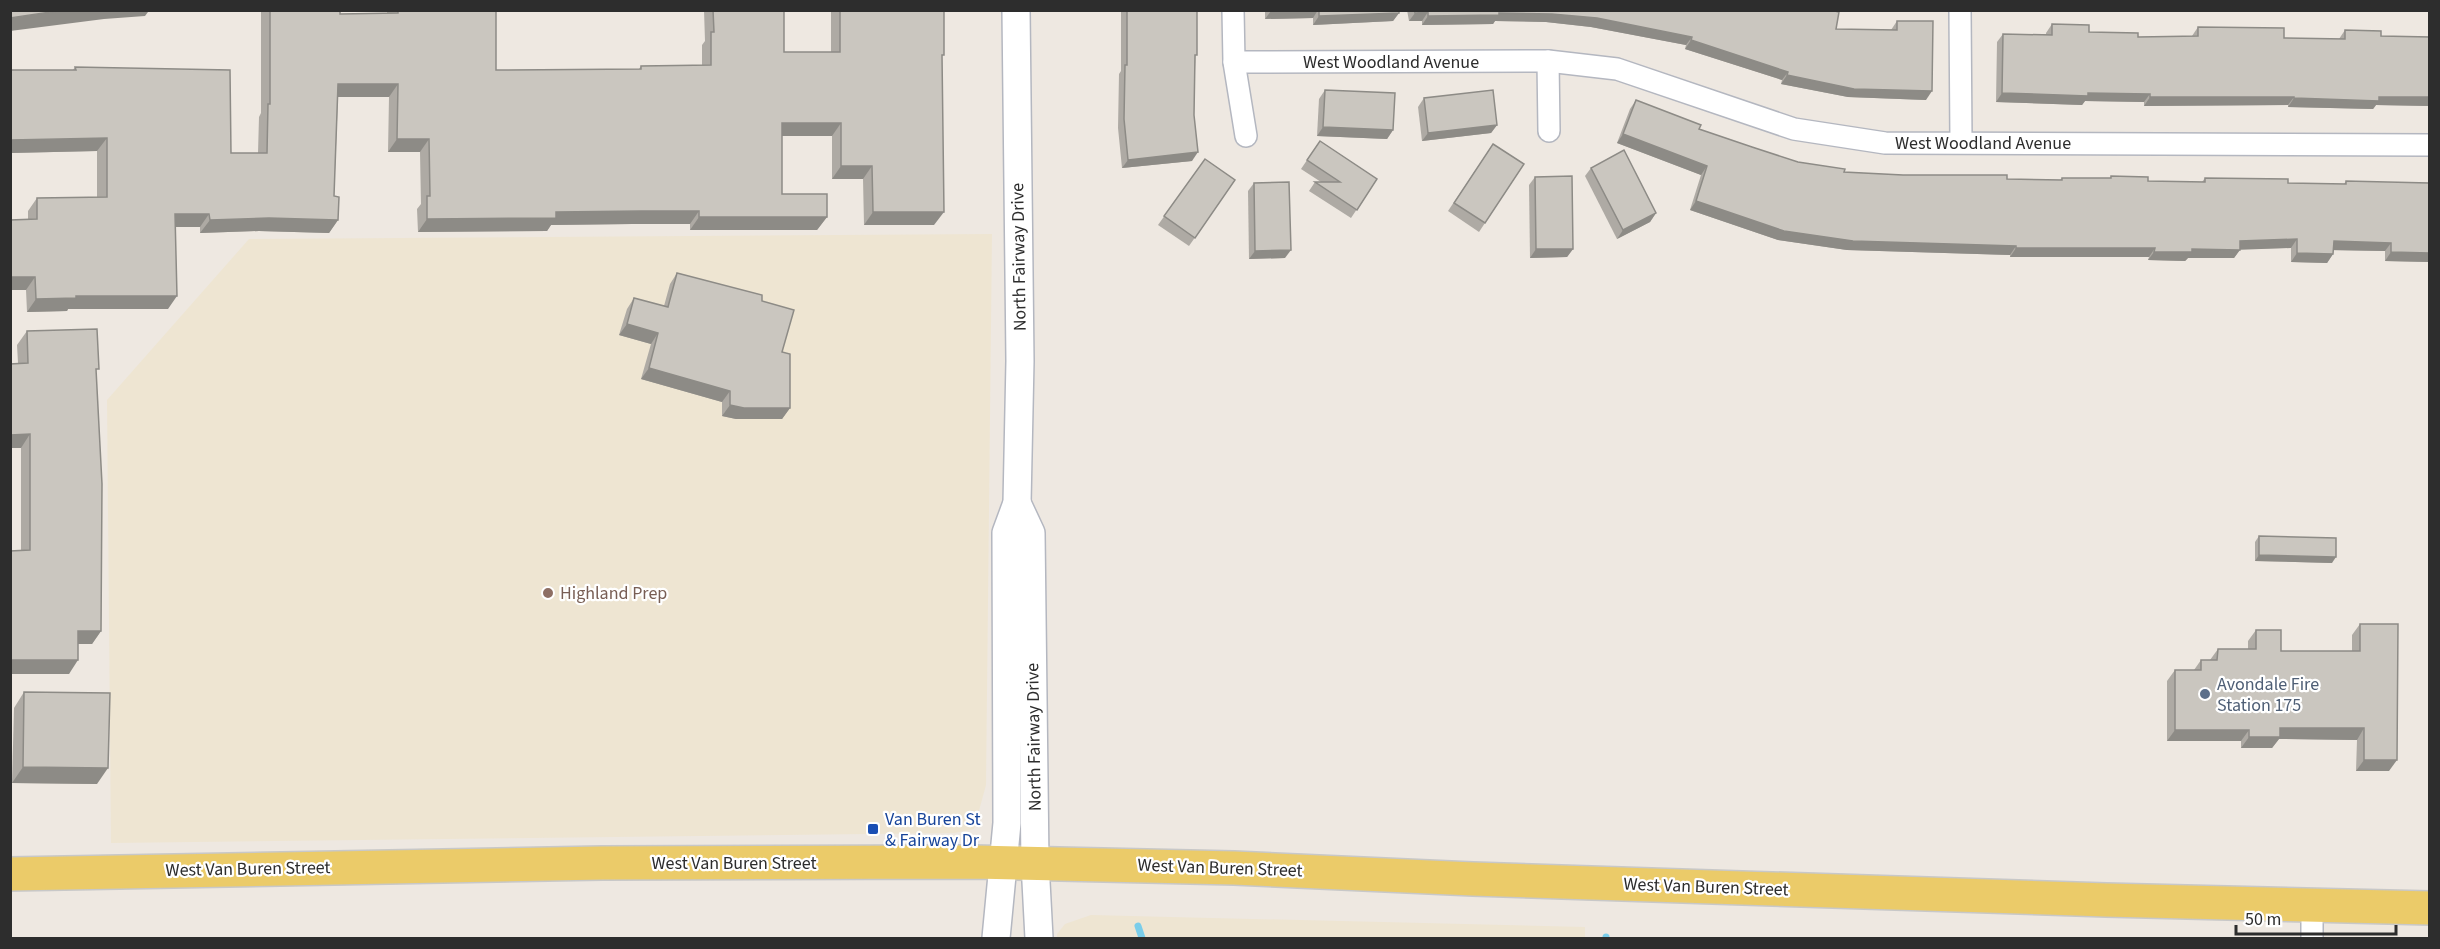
<svg xmlns="http://www.w3.org/2000/svg" width="2440" height="949" font-family="'Source Sans 3',sans-serif">
	<style>
		.education { fill: #eee5d2 }
		.lines { fill: none; stroke-linecap: round; stroke-linejoin: round }
		.stream { stroke: #7acdea; stroke-width: 7 }
		.minor-casing { stroke: #b4b7c0; stroke-width: 24 }
		.tertiary-casing { stroke: #b4b7c0; stroke-width: 30 }
		.primary-casing { stroke: #c8c8c8; stroke-width: 36 }
		.minor { stroke: #fff; stroke-width: 21 }
		.tertiary { stroke: #fff; stroke-width: 27 }
		.primary { stroke: #ebcb69; stroke-width: 33 }
		.wall { fill: #aeaaa4 }
		.shaded-wall { fill: #8d8b86 }
		.building { fill: #cac6bf; stroke: #8d8b86; stroke-width: 1.5 }
		.education-dot { fill: #8d6e63; stroke: #fff; stroke-width: 2 }
		.service-dot { fill: #5c6f8a; stroke: #fff; stroke-width: 2 }
		.transit-dot { fill: #1a4fb4; stroke: #fff; stroke-width: 2 }
		.labels { text-anchor: middle; dominant-baseline: central; stroke-width: 4.5; stroke-linejoin: round; paint-order: stroke }
		.street-label { font-size: 18px; fill: #2d2d2d; stroke: #fff }
		.education-label { font-size: 18px; fill: #785e54; stroke: #fff; text-anchor: start }
		.service-label { font-size: 18px; fill: #4e5e75; stroke: #fff; text-anchor: start }
		.transit-label { font-size: 18px; fill: #164399; stroke: #fff; text-anchor: start }
	</style>
	<rect width="100%" height="100%" fill="#eee8e1"/>
	<!-- education -->
	<g class="education">
		<polygon points="992,234 986,785 974,829 954,833 111,843 107,400 249,239"/>
		<polygon points="1091,915 1585,927 1585,938 1057,938 1057,934 1065,924"/>
	</g>
	<g class="lines">
		<!-- stream -->
		<g class="stream">
			<polyline points="1138,926 1142,938"/>
			<polyline points="1606,938 1606,937"/>
		</g>
		<defs>
			<g id="minor">
				<polyline points="1233,10 1234,62 1246,136"/>
				<polyline points="1960,10 1961,142"/>
				<polyline points="1548,61 1549,131"/>
				<polyline points="1234,62 1548,61 1617,69 1794,129 1885,143 2430,145"/>
				<polyline points="2312,904 2312,938"/>
			</g>
			<g id="tertiary">
				<polyline points="1017,503 1031,533 1035,863 1039,938"/>
				<polyline points="996,938 1007,823 1006,533 1017,503 1020,361 1016,10"/>
			</g>
			<polyline id="primary" points="10,874 602,863 975,862 1234,868 1473,879 2106,900 2430,908"/>
		</defs>
		<!-- minor casing -->
		<use href="#minor" class="minor-casing"/>
		<!-- tertiary casing -->
		<use href="#tertiary" class="tertiary-casing"/>
		<!-- primary casing -->
		<use href="#primary" class="primary-casing"/>
		<!-- minor -->
		<use href="#minor" class="minor"/>
		<!-- tertiary -->
		<use href="#tertiary" class="tertiary"/>
		<!-- primary -->
		<use href="#primary" class="primary"/>
	</g>
	<!-- wall -->
	<g class="wall">
		<polygon points="261,10 340,10 340,14 387,13 387,10 496,10 496,70 639,69 641,66 702,65 702,45 705,41 704,10 784,10 784,52 831,52 831,10 944,10 934,225 864,225 863,179 832,179 832,136 782,136 782,194 827,217 817,230 690,230 690,224 632,224 551,225 547,231 418,232 417,209 421,204 420,152 388,152 389,97 338,97 334,196 338,220 329,233 259,231 200,233 200,227 175,227 168,309 68,309 67,311 27,312 26,290 10,290 10,220 28,220 28,211 37,198 97,197 97,151 10,153 10,70 73,70 75,67 231,153 258,153 259,117 261,113"/>
		<polygon points="1121,10 1197,10 1192,161 1122,168 1118,128 1119,74 1121,71"/>
		<polygon points="1265,10 1399,10 1399,13 1393,21 1313,25 1313,18 1265,19"/>
		<polygon points="1407,10 1830,10 1836,29 1891,30 1897,21 1926,100 1848,97 1781,84 1782,80 1685,49 1686,45 1591,27 1546,22 1495,21 1493,24 1422,25 1422,21 1409,21"/>
		<polygon points="2052,24 2089,32 2138,37 2192,36 2198,27 2284,38 2339,39 2345,30 2381,36 2430,37 2430,106 2376,105 2373,109 2288,107 2288,105 2144,106 2144,102 2085,101 2082,105 1996,102 1997,42 2003,34 2046,34 2046,33"/>
		<polygon points="1325,90 1393,130 1387,139 1317,136 1319,99"/>
		<polygon points="1424,98 1497,125 1491,133 1422,141 1418,107"/>
		<polygon points="1636,100 1699,129 1752,147 1798,162 1844,172 1903,175 2007,179 2060,180 2062,178 2110,178 2111,176 2148,181 2202,182 2205,178 2288,183 2344,184 2346,181 2430,186 2430,264 2429,262 2385,261 2385,251 2333,250 2333,254 2327,263 2291,262 2291,248 2240,249 2234,258 2188,258 2185,261 2148,260 2149,257 2010,257 2010,255 1847,250 1778,240 1690,210 1701,175 1617,143 1630,109"/>
		<polygon points="1320,141 1377,179 1351,218 1309,191 1315,182 1321,182 1301,169"/>
		<polygon points="1493,144 1524,164 1479,232 1448,211"/>
		<polygon points="1205,159 1235,180 1189,246 1158,225"/>
		<polygon points="1591,168 1656,213 1650,222 1617,239 1585,176"/>
		<polygon points="1535,177 1573,249 1567,257 1530,258 1529,185"/>
		<polygon points="1254,183 1285,258 1249,259 1248,191"/>
		<polygon points="677,273 762,301 782,352 790,408 782,419 736,419 722,416 722,402 641,379 651,344 619,335 627,309 634,298 664,306 670,284"/>
		<polygon points="27,331 96,372 101,631 92,644 78,644 69,674 10,674 10,551 21,551 21,448 10,448 10,364 18,363 17,345"/>
		<polygon points="2259,536 2332,563 2255,561 2255,542"/>
		<polygon points="2360,624 2389,771 2356,771 2357,740 2279,739 2272,748 2241,748 2241,741 2167,741 2167,681 2175,670 2194,670 2201,660 2210,660 2218,649 2248,649 2248,641 2256,630 2281,651 2352,651 2352,635"/>
		<polygon points="24,692 97,784 12,783 14,708"/>
	</g>
	<!-- shaded-wall -->
	<g class="shaded-wall">
		<polygon points="64,10 167,10 148,12 145,16 104,19 10,31 10,18"/>
		<polygon points="1318,10 1313,18 1265,19 1271,11"/>
		<polygon points="1428,12 1422,21 1409,21 1415,13"/>
		<polygon points="1399,13 1393,21 1313,25 1319,16"/>
		<polygon points="1499,13 1552,14 1597,18 1692,37 1686,45 1591,27 1546,22 1495,21 1493,24 1422,25 1428,16"/>
		<polygon points="1691,40 1788,72 1782,80 1685,49"/>
		<polygon points="1787,75 1932,91 1926,100 1848,97 1781,84"/>
		<polygon points="338,84 398,84 389,97 329,97"/>
		<polygon points="2002,93 2088,93 2150,94 2144,102 2085,101 2082,105 1996,102"/>
		<polygon points="2150,97 2294,97 2288,105 2144,106"/>
		<polygon points="2379,97 2430,97 2430,106 2376,105 2373,109 2288,107 2294,98"/>
		<polygon points="782,123 841,123 832,136 773,136"/>
		<polygon points="1497,125 1491,133 1422,141 1428,133"/>
		<polygon points="1323,127 1393,130 1387,139 1317,136"/>
		<polygon points="1623,134 1707,166 1701,175 1617,143"/>
		<polygon points="107,138 97,151 10,153 10,140"/>
		<polygon points="397,139 429,139 420,152 388,152"/>
		<polygon points="1198,152 1192,161 1122,168 1128,160"/>
		<polygon points="841,166 872,166 863,179 832,179"/>
		<polygon points="1696,201 2016,246 2010,255 1847,250 1778,240 1690,210"/>
		<polygon points="641,211 699,211 690,224 632,224 551,225 547,231 418,232 427,219 556,212"/>
		<polygon points="873,212 944,212 934,225 864,225"/>
		<polygon points="1656,213 1650,222 1617,239 1623,230"/>
		<polygon points="175,214 209,214 200,227 166,227"/>
		<polygon points="699,217 827,217 817,230 690,230"/>
		<polygon points="269,218 338,220 329,233 259,231 200,233 210,220"/>
		<polygon points="2297,239 2291,248 2234,250 2240,241"/>
		<polygon points="2334,241 2391,243 2385,251 2327,250"/>
		<polygon points="2016,248 2155,248 2149,257 2010,257"/>
		<polygon points="1536,249 1573,249 1567,257 1530,258"/>
		<polygon points="2192,249 2240,250 2234,258 2188,258 2185,261 2148,260 2154,252"/>
		<polygon points="1291,250 1285,258 1249,259 1255,251"/>
		<polygon points="2391,252 2430,253 2430,261 2429,262 2385,261"/>
		<polygon points="2297,253 2333,254 2327,263 2291,262"/>
		<polygon points="10,277 35,277 26,290 10,290"/>
		<polygon points="76,296 177,296 168,309 68,309 67,311 27,312 36,299"/>
		<polygon points="627,324 658,333 651,344 619,335"/>
		<polygon points="649,368 730,391 722,402 641,379"/>
		<polygon points="730,405 790,408 782,419 736,419 722,416"/>
		<polygon points="30,434 21,448 10,448 10,435"/>
		<polygon points="2259,555 2336,557 2332,563 2255,561"/>
		<polygon points="78,631 101,631 92,644 68,644"/>
		<polygon points="10,660 78,660 69,674 10,674"/>
		<polygon points="2280,728 2364,728 2357,740 2279,739 2272,748 2241,748 2249,737"/>
		<polygon points="2175,730 2249,730 2241,741 2167,741"/>
		<polygon points="2364,760 2397,760 2389,771 2356,771"/>
		<polygon points="23,767 108,768 97,784 12,783"/>
	</g>
	<!-- building -->
	<g class="building">
		<polygon points="10,10 64,10 10,18"/>
		<polygon points="270,10 340,10 340,14 398,13 398,10 496,10 496,70 641,69 641,66 711,65 711,32 714,32 713,10 784,10 784,52 840,52 840,10 944,10 944,55 942,55 944,212 873,212 872,166 841,166 841,123 782,123 782,194 827,194 827,217 699,217 699,211 641,211 556,212 556,218 427,219 427,196 430,196 429,139 397,139 398,84 338,84 334,196 339,197 338,220 269,218 210,220 209,214 175,214 177,296 76,296 76,298 36,299 35,277 10,277 10,220 37,219 37,198 107,197 107,138 10,140 10,70 76,70 75,67 230,70 231,153 267,153 268,104 270,104"/>
		<polygon points="1127,10 1197,10 1197,55 1195,55 1194,115 1198,152 1128,160 1124,119 1125,65 1127,65"/>
		<polygon points="1319,10 1399,10 1399,13 1319,16"/>
		<polygon points="1414,10 1830,10 1839,12 1836,29 1897,30 1897,21 1933,21 1932,91 1854,89 1787,75 1788,72 1691,40 1692,37 1597,18 1552,14 1499,13 1499,15 1428,16 1428,12 1415,13"/>
		<polygon points="2052,24 2089,25 2089,32 2138,33 2138,37 2198,36 2198,27 2284,28 2284,38 2345,39 2345,30 2381,31 2381,36 2430,37 2430,97 2379,97 2379,101 2294,98 2294,97 2150,97 2150,94 2088,93 2088,96 2002,93 2003,34 2052,35"/>
		<polygon points="1325,90 1395,93 1393,130 1323,127"/>
		<polygon points="1493,90 1497,125 1428,133 1424,98"/>
		<polygon points="1636,100 1701,125 1699,129 1752,147 1798,162 1845,169 1844,172 1903,175 2007,175 2007,179 2062,180 2062,178 2111,178 2111,176 2148,177 2148,181 2205,182 2205,178 2288,179 2288,183 2346,184 2346,181 2429,183 2430,253 2391,252 2391,243 2334,241 2333,254 2297,253 2297,239 2240,241 2240,250 2192,249 2192,252 2154,252 2155,248 2016,248 2016,246 1853,241 1784,231 1696,201 1707,166 1623,134"/>
		<polygon points="1320,141 1377,179 1357,210 1315,182 1340,182 1307,160"/>
		<polygon points="1493,144 1524,164 1485,223 1454,203"/>
		<polygon points="1624,150 1656,213 1623,230 1591,168"/>
		<polygon points="1205,159 1235,180 1195,238 1164,216"/>
		<polygon points="1572,176 1573,249 1536,249 1535,177"/>
		<polygon points="1289,182 1291,250 1255,251 1254,183"/>
		<polygon points="677,273 762,295 762,301 794,310 782,352 790,354 790,408 744,408 730,405 730,391 649,368 658,333 627,324 634,298 668,307"/>
		<polygon points="97,329 99,369 96,369 102,484 101,631 78,631 78,660 10,660 10,551 30,550 30,434 10,435 10,364 28,363 27,331"/>
		<polygon points="2259,536 2336,538 2336,557 2259,555"/>
		<polygon points="2360,624 2398,624 2397,760 2364,760 2364,728 2280,728 2280,737 2249,737 2249,730 2175,730 2175,670 2201,670 2201,660 2217,660 2218,649 2256,649 2256,630 2281,630 2281,651 2360,651"/>
		<polygon points="24,692 110,693 108,768 23,767"/>
	</g>
	<!-- markers -->
	<circle class="education-dot" cx="548" cy="593" r="6"/>
	<circle class="service-dot" cx="2205" cy="694" r="6"/>
	<rect class="transit-dot" x="867" y="823" width="12" height="12" rx="3"/>
	<g class="labels">
		<!-- street labels -->
		<g class="street-label">
			<text x="1391" y="62">West Woodland Avenue</text>
			<text x="1983" y="143">West Woodland Avenue</text>
			<text transform="translate(1019 257) rotate(-91)">North Fairway Drive</text>
			<text transform="translate(1034 737) rotate(-91)">North Fairway Drive</text>
			<text x="734" y="863">West Van Buren Street</text>
			<text transform="translate(1220 868) rotate(2)">West Van Buren Street</text>
			<text transform="translate(248 869) rotate(-1)">West Van Buren Street</text>
			<text transform="translate(1706 887) rotate(2)">West Van Buren Street</text>
		</g>
		<!-- education labels -->
		<g class="education-label">
			<text x="560" y="593">Highland Prep</text>
		</g>
		<!-- service labels -->
		<g class="service-label">
			<text x="2217" y="684">Avondale Fire<tspan x="2217" dy="21">Station 175</tspan></text>
		</g>
		<!-- transit labels -->
		<g class="transit-label">
			<text x="885" y="819">Van Buren St<tspan x="885" dy="21">&amp; Fairway Dr</tspan></text>
		</g>
	</g>
	<!-- border -->
	<rect width="2440" height="949" fill="none" stroke="#2d2d2d" stroke-width="24"/>
	<!-- scale -->
	<path d="M2236 925v9h160v-9" fill="none" stroke="#2d2d2d" stroke-width="3"/>
	<text x="2245" y="925" font-size="18" fill="#2d2d2d" stroke="#ffffff" stroke-width="4.5" paint-order="stroke">50 m</text>
</svg>
